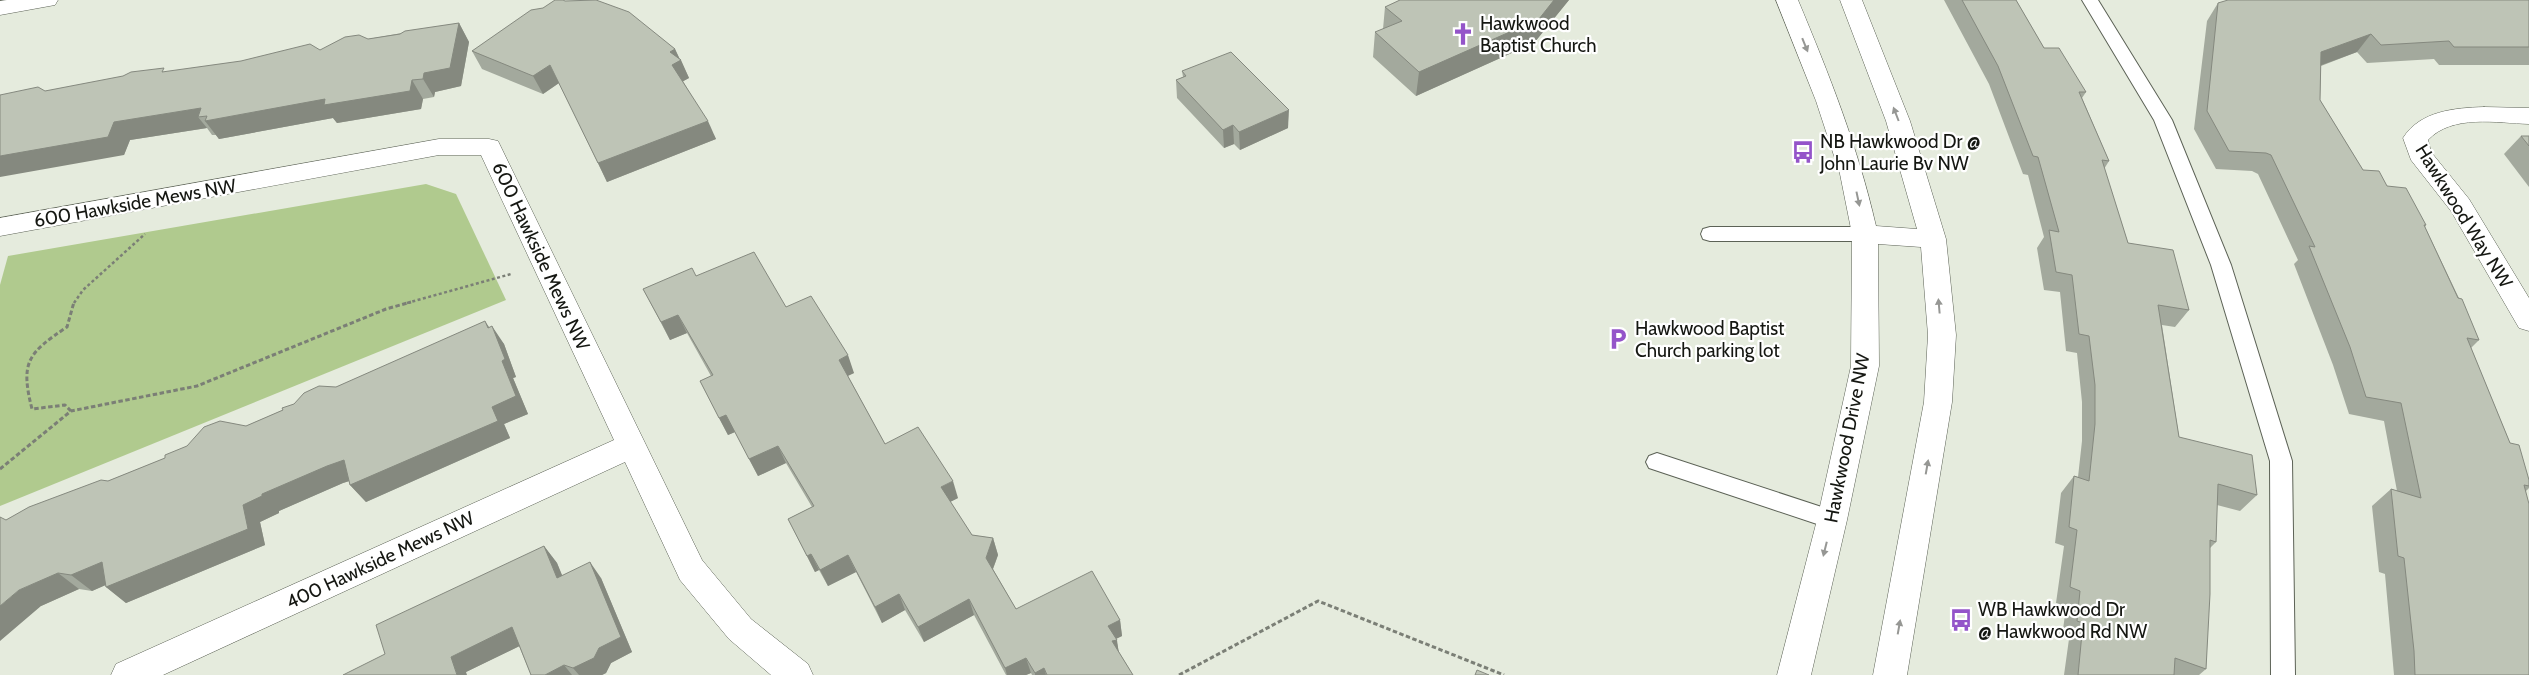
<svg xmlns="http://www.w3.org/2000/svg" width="2529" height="675" font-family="Cabin,sans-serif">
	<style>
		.green { fill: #b0ca8e }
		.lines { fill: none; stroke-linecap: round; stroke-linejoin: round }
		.service-casing { stroke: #5c6256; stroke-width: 2 }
		.minor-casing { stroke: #5c6256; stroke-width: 1 }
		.tertiary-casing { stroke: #5c6256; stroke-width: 1 }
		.secondary-casing { stroke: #5c6256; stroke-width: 1 }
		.path-far1 { stroke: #7b7f76; stroke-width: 2.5; stroke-dasharray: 3 2.5; stroke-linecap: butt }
		.path { stroke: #7b7f76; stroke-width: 3; stroke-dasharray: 4.5 2.5; stroke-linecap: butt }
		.service { fill: #fff; fill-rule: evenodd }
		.minor { fill: #fff; fill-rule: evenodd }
		.tertiary { fill: #fff; fill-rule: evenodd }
		.secondary { fill: #fff; fill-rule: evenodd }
		.wall { fill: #a3a99d }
		.shaded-wall { fill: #85897f }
		.building { fill: #bec4b6; stroke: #85897f }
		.oneway { fill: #969794 }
		.labels { text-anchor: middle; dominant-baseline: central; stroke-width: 4.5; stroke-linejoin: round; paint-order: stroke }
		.poi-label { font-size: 19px; fill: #151712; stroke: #fff; text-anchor: start }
		.street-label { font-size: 19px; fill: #151712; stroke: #fff }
	</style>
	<rect width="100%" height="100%" fill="#e5ebdd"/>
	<!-- green -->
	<polygon class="green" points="426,184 456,194 506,300 0,506 0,285 8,256"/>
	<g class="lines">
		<defs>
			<g id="service">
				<polygon points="2082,0 2098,0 2172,120 2231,265 2292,461 2295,675 2271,675 2270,461 2211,265 2154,120"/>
				<polygon points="1710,227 1865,227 1872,229 1874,234 1872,239 1865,241 1710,241 1703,239 1701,234 1703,229"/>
				<polygon points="1657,453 1840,513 1843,520 1840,527 1832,529 1649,468 1646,462 1649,456"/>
			</g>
			<g id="minor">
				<path d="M2484,107L2529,108V124C2497,123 2452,114 2428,140L2431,152L2469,199L2529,298V331L2519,328L2451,211L2411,160L2403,138C2420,111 2454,108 2484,107Z"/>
				<polygon points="439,139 489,139 498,141 702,560 751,619 808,664 813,675 771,675 729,639 680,580 625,462 163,675 111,675 116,664 614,440 481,155 439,155 0,236 0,218"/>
			</g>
			<path id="tertiary" d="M1776,0H1798C1829,74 1858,147 1876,226L1917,229L1886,121L1840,0H1862L1910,121L1946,239L1956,335L1952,402L1907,675H1873L1924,402L1928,335L1921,247L1878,244L1879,366L1847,520L1811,675H1777L1817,520L1851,366L1852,234L1840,174L1816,101Z"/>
			<polygon id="secondary" points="7,0 58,0 55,5 0,15 0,1"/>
		</defs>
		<!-- service casing -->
		<use href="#service" class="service-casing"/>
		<!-- minor casing -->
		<use href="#minor" class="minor-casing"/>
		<!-- tertiary casing -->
		<use href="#tertiary" class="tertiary-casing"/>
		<!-- secondary casing -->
		<use href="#secondary" class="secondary-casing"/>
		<!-- path-far1 -->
		<g class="path-far1">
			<polyline points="74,303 83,290 145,234"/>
			<polyline points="407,303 511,274"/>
		</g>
		<!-- path -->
		<g class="path">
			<path d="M71,411L65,405L32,409C20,362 28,353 67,327L74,302"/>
			<polyline points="0,469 71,411 197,386 386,309 411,302"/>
			<polyline points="1179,675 1318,601 1504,675"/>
		</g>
		<!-- service -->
		<use href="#service" class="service"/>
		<!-- minor -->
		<use href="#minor" class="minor"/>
		<!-- tertiary -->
		<use href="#tertiary" class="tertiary"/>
		<!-- secondary -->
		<use href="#secondary" class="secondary"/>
	</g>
	<!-- wall -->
	<g class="wall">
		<polygon points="1400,0 1569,0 1534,43 1416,96 1373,57 1375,32 1383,29 1385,7"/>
		<polygon points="1944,0 2016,0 2044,48 2086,92 2082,98 2109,161 2104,169 2128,243 2189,310 2175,327 2162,325 2179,437 2257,495 2240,511 2217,505 2216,542 2210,548 2206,669 2199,675 2064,675 2069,639 2062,637 2066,607 2056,603 2064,546 2055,543 2061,493 2074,476 2078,477 2082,441 2082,402 2077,353 2066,351 2060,292 2044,290 2037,248 2044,237 2028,175 2023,174 1989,84"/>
		<polygon points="2529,0 2529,65 2439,65 2434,59 2367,63 2357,52 2321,66 2320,100 2363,170 2387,186 2426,225 2425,227 2479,340 2471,348 2510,443 2529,480 2529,488 2526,491 2529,675 2394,675 2385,574 2379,572 2372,506 2391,489 2397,491 2384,421 2349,414 2333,365 2294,264 2298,260 2258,174 2252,171 2216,169 2194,129 2207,21 2218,3"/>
		<polygon points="565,1 675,49 689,78 683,81 716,139 607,182 559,83 543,94 482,69 472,51 543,8"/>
		<polygon points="459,23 469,42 461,86 435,92 434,97 423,99 421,109 337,123 333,118 219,139 216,135 212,135 207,128 130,140 124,155 45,91 167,72 320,50 368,39"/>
		<polygon points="1182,71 1288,128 1240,150 1234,144 1224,148 1177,98 1176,80 1183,77"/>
		<polygon points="2521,136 2529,136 2529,187 2504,154"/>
		<polygon points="696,276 786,307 854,373 848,376 885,444 958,498 950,502 972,535 993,538 998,555 993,569 1016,609 1120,620 1122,636 1116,639 1119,652 1133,675 1032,675 1031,673 1026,675 1006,675 974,615 924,642 905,610 882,623 856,572 828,586 819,570 815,572 788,519 812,507 786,463 758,476 735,432 728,435 700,381 711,376 687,333 670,340 643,289"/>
		<polygon points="489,327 504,344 516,377 513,378 528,414 504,424 510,438 366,502 350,485 349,481 343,483 279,511 279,513 260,522 265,545 126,603 106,587 105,585 92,591 79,589 41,606 6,520 108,481 246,426 283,410 336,387"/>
		<polygon points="544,546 557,563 562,576 601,578 632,652 611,663 606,673 602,675 531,675 519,646 466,672 385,654"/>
	</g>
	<!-- shaded-wall -->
	<g class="shaded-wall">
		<polygon points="1554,0 1569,0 1534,43 1416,96 1419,72"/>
		<polygon points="459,23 469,42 461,86 435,92 434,97 423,79 424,73"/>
		<polygon points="2371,34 2357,52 2308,70 2321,52"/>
		<polygon points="675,49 680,60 681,60 689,78 680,83 672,65 670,52"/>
		<polygon points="550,65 559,83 543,94 533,76"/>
		<polygon points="412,80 423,99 421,109 337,123 333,118 219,139 205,121"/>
		<polygon points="201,108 198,117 207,128 130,140 124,155 0,177 0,156 114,122"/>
		<polygon points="1289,110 1288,128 1240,150 1239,132"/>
		<polygon points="708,121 716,139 607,182 598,163"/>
		<polygon points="1233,125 1234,144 1224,148 1223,130"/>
		<polygon points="678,315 687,333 670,340 661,322"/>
		<polygon points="485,321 497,339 492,326 504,344 516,377 513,378 528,414 504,424 510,438 366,502 350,485 492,407 488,328"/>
		<polygon points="848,355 854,373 845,377 839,360"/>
		<polygon points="726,415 735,432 728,435 719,418"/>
		<polygon points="778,446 786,463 758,476 749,459"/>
		<polygon points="344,460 359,478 343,483 279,511 279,513 260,522 265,545 126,603 106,587 262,494 327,466"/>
		<polygon points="953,481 958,498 946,504 941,487"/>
		<polygon points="993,538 998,555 991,574 986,558"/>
		<polygon points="544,546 557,563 570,594 557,578"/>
		<polygon points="811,554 819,570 815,572 807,556"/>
		<polygon points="848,555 856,572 828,586 820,570"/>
		<polygon points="102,562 122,578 92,591 71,575"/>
		<polygon points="590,562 601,578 632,652 611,663 606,673 602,675 579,675 573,668"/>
		<polygon points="58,573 79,589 41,606 0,641 0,606 19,590"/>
		<polygon points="899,594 905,610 882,623 875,607"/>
		<polygon points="969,599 974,615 924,642 918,627"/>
		<polygon points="1120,620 1122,636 1111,641 1108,626"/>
		<polygon points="512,627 526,643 466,672 467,675 457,675 451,657"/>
		<polygon points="1117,640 1119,655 1112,641"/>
		<polygon points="1026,658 1031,673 1026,675 1007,675 1005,668"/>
		<polygon points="564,665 572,675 545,675"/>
		<polygon points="1044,668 1046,675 1035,675 1035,673"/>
	</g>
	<!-- building -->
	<g class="building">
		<polygon points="555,0 563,0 565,1 596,0 629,12 675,49 670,52 681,60 672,65 708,121 598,163 550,65 533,76 472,51 531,10 543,8"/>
		<polygon points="1400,0 1554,0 1539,19 1419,72 1375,32 1402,21 1385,7"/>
		<polygon points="1962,0 2016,0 2044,48 2059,48 2086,92 2079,92 2109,161 2102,160 2128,243 2173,250 2189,310 2158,305 2179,437 2252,455 2257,495 2218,484 2216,542 2210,540 2210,594 2206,669 2175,658 2174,675 2078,675 2083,623 2077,621 2080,591 2070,587 2077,530 2069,527 2074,476 2089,481 2095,424 2095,385 2089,336 2079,334 2072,275 2056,272 2049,230 2059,232 2038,157 2033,156 1998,66"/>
		<polygon points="2228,0 2529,0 2529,47 2454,47 2449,41 2381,45 2371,34 2321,52 2320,100 2363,170 2379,171 2387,186 2406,188 2426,225 2424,225 2458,298 2462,299 2479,340 2467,338 2510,443 2519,445 2529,480 2529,486 2524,485 2529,504 2529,675 2415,675 2414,651 2404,558 2398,556 2391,489 2421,498 2401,403 2366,397 2350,347 2309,246 2315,247 2271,155 2266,153 2229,151 2207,111 2218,3"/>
		<polygon points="459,23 450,68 424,73 423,79 412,80 410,91 324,105 325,99 205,121 207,116 198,117 201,108 114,122 108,137 0,156 0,95 38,87 45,91 123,76 131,72 164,68 162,72 241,61 310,44 320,50 345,37 359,35 368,39 400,34 405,31"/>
		<polygon points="1231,52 1289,110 1239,132 1233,125 1223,130 1176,80 1186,76 1182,71"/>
		<polygon points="2521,136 2529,136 2529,146"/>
		<polygon points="754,252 786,307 811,296 848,355 839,360 885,444 918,427 953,481 941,487 972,535 993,538 986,558 1016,609 1092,571 1120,620 1108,626 1117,640 1112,641 1133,675 1047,675 1044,668 1035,673 1026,658 1005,668 969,599 918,627 899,594 875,607 848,555 820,570 811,554 807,556 788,519 814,506 778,446 749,459 726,415 719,418 700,381 713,375 678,315 661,322 643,289 692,268 696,276"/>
		<polygon points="485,321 488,328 492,326 505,359 502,361 516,396 492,407 498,421 350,485 344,460 327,466 262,494 262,496 243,505 248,529 106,587 102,562 71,575 58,573 19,590 0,606 0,517 6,520 29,507 101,480 108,481 165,458 165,455 187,446 204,427 220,421 246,426 283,410 282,408 294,404 304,393 319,386 336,387"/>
		<polygon points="544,546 557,578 590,562 621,637 599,648 594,658 573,668 564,665 545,675 531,675 512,627 451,657 457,675 343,675 385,654 376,625"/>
		<polygon points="1477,670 1489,675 1475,675"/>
	</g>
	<!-- one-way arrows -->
	<defs><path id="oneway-solid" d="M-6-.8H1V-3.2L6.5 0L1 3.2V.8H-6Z" transform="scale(1.25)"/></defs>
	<g class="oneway">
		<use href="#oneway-solid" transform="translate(1805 45) rotate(68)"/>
		<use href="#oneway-solid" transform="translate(1896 114) rotate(-111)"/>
		<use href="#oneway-solid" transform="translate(1858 199) rotate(78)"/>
		<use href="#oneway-solid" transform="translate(1939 306) rotate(-95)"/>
		<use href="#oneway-solid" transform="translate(1927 467) rotate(-80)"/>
		<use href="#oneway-solid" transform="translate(1825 549) rotate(104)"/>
		<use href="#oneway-solid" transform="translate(1899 627) rotate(-80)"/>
	</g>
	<!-- icons -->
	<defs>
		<symbol id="church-bare" viewBox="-9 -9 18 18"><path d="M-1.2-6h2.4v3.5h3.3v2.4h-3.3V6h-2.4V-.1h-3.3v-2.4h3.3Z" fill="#9454c9" stroke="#fff" stroke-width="2.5" paint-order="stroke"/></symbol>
		<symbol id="bus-bare" viewBox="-9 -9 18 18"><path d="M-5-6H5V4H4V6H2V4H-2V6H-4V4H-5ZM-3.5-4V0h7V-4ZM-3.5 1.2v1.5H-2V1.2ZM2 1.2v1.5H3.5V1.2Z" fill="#9454c9" stroke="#fff" stroke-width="2.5" paint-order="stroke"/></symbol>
		<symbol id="parking-bare" viewBox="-9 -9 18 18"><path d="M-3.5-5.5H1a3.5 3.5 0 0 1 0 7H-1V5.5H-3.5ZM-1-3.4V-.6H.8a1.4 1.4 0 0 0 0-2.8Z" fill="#9454c9" stroke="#fff" stroke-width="2.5" paint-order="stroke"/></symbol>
	</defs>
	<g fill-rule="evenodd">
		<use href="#church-bare" x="1447" y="18" width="32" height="32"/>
		<use href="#bus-bare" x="1787" y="136" width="32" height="32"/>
		<use href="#parking-bare" x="1602" y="323" width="32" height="32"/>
		<use href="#bus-bare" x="1945" y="604" width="32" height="32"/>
	</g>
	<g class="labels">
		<!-- poi labels -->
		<g class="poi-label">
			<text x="1480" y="23">Hawkwood<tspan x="1480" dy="22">Baptist Church</tspan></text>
			<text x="1820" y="141">NB Hawkwood Dr @<tspan x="1820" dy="22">John Laurie Bv NW</tspan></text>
			<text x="1635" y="328">Hawkwood Baptist<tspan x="1635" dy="22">Church parking lot</tspan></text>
			<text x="1978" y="609">WB Hawkwood Dr<tspan x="1978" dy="22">@ Hawkwood Rd NW</tspan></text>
		</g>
		<!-- street labels -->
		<g class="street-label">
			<text transform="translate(135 203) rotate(-10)">600 Hawkside Mews NW</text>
			<text transform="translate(2464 216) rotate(58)">Hawkwood Way NW</text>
			<text transform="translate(541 256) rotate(65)">600 Hawkside Mews NW</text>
			<text transform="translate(1847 438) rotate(-79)">Hawkwood Drive NW</text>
			<text transform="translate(380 560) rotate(-25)">400 Hawkside Mews NW</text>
		</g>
	</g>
</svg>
